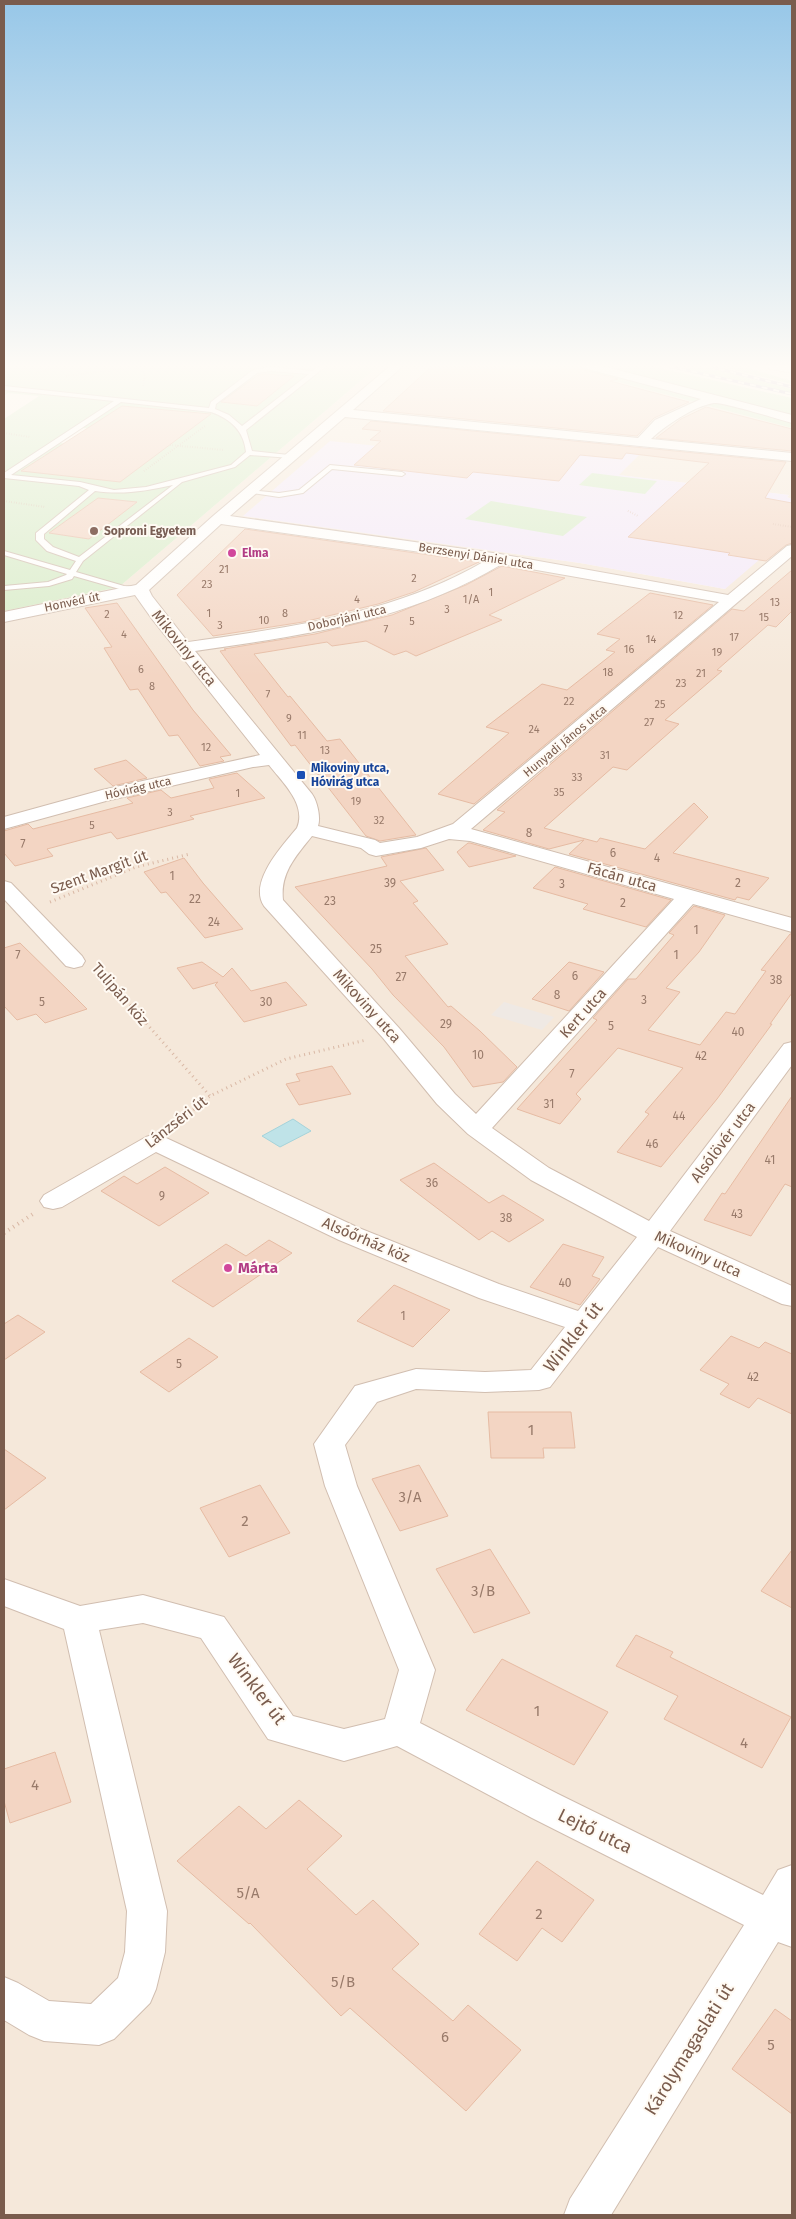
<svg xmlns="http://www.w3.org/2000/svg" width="796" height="2219" font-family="'Fira Sans',sans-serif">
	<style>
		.residential { fill: #f5e8da }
		.industrial { fill: #efe9e4 }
		.education { fill: #f3e8fa }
		.green { fill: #d8ecc9; fill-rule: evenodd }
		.water { fill: #bfe3e8; stroke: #a5d3da }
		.building { fill: #f3d5c3; stroke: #e6bba3 }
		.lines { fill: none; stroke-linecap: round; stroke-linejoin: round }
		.lane-casing { stroke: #d1beb0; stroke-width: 2 }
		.street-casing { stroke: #d1beb0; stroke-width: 2 }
		.secondary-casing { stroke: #d6c0b0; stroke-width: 1 }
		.path-far2 { stroke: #d9b8a5; stroke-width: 2; stroke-dasharray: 0.5 2; stroke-linecap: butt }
		.path-far1 { stroke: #d9b8a5; stroke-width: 3; stroke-dasharray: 1 4; stroke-linecap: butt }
		.path { stroke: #d9b8a5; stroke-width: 4; stroke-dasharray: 1 4.5; stroke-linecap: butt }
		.lane { fill: #fff; fill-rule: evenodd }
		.street { fill: #fff; fill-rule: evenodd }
		.secondary { fill: #fff; fill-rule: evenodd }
		.rail-casing { stroke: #b9a8c9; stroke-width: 3 }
		.rail { stroke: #fffaf3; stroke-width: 2; stroke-dasharray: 6; stroke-linecap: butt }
		.education-dot { fill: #8d6e63; stroke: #fffaf3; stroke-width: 2 }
		.hotel-dot { fill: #d1479c; stroke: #fffaf3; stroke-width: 2 }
		.transit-dot { fill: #1a4fb4; stroke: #fffaf3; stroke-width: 2 }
		.labels { text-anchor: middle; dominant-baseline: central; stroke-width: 4; stroke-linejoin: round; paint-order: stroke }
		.far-number-label { font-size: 11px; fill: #987a6a }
		.far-education-label { font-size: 12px; font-weight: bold; fill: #785e54; stroke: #fffaf3; text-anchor: start }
		.far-hotel-label { font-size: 12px; font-weight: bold; fill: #b23c85; stroke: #fffaf3; text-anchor: start }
		.far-street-label { font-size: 12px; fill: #7a5c4d; stroke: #fffaf3 }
		.far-transit-label { font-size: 12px; font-weight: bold; fill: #164399; stroke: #fffaf3; text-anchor: start }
		.number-label { font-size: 12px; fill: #987a6a }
		.street-label { font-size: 15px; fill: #7a5c4d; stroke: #fffaf3 }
		.hotel-label { font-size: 15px; font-weight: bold; fill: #b23c85; stroke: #fffaf3; text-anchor: start }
		.near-number-label { font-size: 15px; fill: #987a6a }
		.near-street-label { font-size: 18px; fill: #7a5c4d; stroke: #fffaf3 }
	</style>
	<rect width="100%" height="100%" fill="#fdf6ec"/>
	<!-- residential -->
	<polygon class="residential" points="378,366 559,366 792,428 792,499 787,497 789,495 583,471 269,494 244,516 580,563 725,589 779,518 792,520 792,2215 4,2215 4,611 119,587"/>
	<!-- industrial -->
	<polygon class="industrial" points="504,1002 554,1017 542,1030 491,1015"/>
	<!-- education -->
	<polygon class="education" points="559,439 647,447 619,475 789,495 787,497 792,499 792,520 779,518 759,560 725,589 580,563 243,516 330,441 435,452 534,465"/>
	<!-- green -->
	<g class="green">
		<path d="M4,366H378L119,587L4,611V419L39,396L8,393L4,396ZM260,373L293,376L257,406L221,402L229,396L244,398L253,378ZM122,406L211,414L120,481L22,471L45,455L104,462L83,446L60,443L82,428L107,430L103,418ZM98,498L137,502L89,539L49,533Z"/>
		<polygon points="559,366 651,366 792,398 792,428"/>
		<polygon points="676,366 700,366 792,389 792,393"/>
		<polygon points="718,366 741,366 792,381 792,384"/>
		<polygon points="592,473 657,481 645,494 579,485"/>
		<polygon points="491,501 587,517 563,536 465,519"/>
	</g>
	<!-- water -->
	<polygon class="water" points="293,1119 311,1131 280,1147 262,1136"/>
	<!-- building -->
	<g class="building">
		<polygon points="501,366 580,366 584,370 618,379 610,381 689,402 654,418 637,436 383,411 431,367 504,368"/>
		<polygon points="265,374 294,376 257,406 221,402 258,375"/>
		<polygon points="122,406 211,414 120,482 21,471"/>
		<polygon points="706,407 792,429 792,451 656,438 681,419"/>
		<polygon points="371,421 786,462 765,498 792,503 792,543 786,545 766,561 728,555 730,553 628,537 709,463 626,453 622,459 580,455 559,481 473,472 467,478 354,465 381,441 370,440 381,431 362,429"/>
		<polygon points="98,498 137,502 89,539 49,533"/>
		<polygon points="245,529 479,562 414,592 378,604 303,622 213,636 177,595"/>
		<polygon points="502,566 565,578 489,615 502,620 416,656 406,651 394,655 366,641 332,646 327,642 254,654 288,697 290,696 327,741 340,739 416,835 380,841 366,836 295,745 291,746 279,730 220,651 226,650 224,649 315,634 392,615 466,585"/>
		<polygon points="792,570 792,611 776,627 768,625 717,670 722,671 665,720 679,724 627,770 613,767 544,828 597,842 600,838 645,849 694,803 708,817 673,853 769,878 749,900 737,897 735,900 569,854 584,840 549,849 483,830 505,812 497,810 732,609 744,611"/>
		<polygon points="650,593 713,605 474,804 438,794 509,733 486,727 542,684 567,690 615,652 606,650 620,639 597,634"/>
		<polygon points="117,603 193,710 231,755 220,757 224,761 200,766 178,735 169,736 138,689 130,690 104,648 112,647 85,608"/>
		<polygon points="126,760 147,778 113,786 94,769"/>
		<polygon points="237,773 265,798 190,816 194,819 117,839 111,832 47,849 53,856 15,866 4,853 4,831 28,824 33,829 133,803 127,798 161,790 171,798 214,788 209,779"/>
		<polygon points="468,843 470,843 516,856 469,867 457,852"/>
		<polygon points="426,848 444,870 400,881 418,901 413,903 448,944 405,956 448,1007 451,1006 480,1031 517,1067 503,1082 473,1087 444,1047 393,995 372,969 295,887 387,866 381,857"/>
		<polygon points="184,858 203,883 243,929 205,938 166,892 161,893 144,872"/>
		<polygon points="555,867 671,900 646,927 583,909 588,904 533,888"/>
		<polygon points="694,906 725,915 699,952 666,988 680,992 648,1030 700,1045 726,1012 735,1014 766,971 761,970 790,934 792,934 792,993 770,1024 772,1024 717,1099 661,1167 617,1152 649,1114 645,1112 683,1068 618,1048 576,1094 581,1099 560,1124 517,1109 597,1020 593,1018 628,979 636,979 674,935 669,933"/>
		<polygon points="20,943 70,992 87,1009 45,1023 36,1014 17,1020 4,1006 4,948"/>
		<polygon points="202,962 223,977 232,968 251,991 286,982 307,1005 244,1022 215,985 218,982 193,989 177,968"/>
		<polygon points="569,962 604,972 569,1011 532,999"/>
		<polygon points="332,1066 351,1094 299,1105 286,1084 300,1081 296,1074"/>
		<polygon points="792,1096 792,1187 785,1184 751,1236 704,1220 722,1193 725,1194"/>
		<polygon points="434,1163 489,1203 503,1195 544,1220 509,1242 492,1231 479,1240 400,1180"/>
		<polygon points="165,1167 209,1193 159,1226 101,1191 124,1176 137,1184"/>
		<polygon points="269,1240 292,1253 213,1307 172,1281 226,1244 246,1256"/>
		<polygon points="563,1244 604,1257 592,1276 600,1279 580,1305 530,1287"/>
		<polygon points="394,1285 450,1310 413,1347 357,1321"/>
		<polygon points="18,1315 45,1332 4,1360 4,1324"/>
		<polygon points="731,1336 759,1348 765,1342 792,1354 792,1414 758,1398 749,1408 720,1394 729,1384 700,1370"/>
		<polygon points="189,1338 218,1357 169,1392 140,1372"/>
		<polygon points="488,1412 571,1412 575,1448 543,1448 544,1458 491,1458"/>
		<polygon points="4,1449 46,1478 4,1510"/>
		<polygon points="419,1465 448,1516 400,1531 372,1479"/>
		<polygon points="260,1485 290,1533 229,1557 200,1508"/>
		<polygon points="490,1549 530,1613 474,1633 436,1569"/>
		<polygon points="792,1550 792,1608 761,1591"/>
		<polygon points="636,1635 673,1652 670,1657 791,1717 762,1768 664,1719 678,1696 616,1666"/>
		<polygon points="502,1659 608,1712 574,1765 466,1710"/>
		<polygon points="55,1752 71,1802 10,1823 4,1801 4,1769"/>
		<polygon points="299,1800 342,1836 307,1869 356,1915 373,1900 419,1944 392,1969 453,2021 468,2005 521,2050 466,2111 350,2008 341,2016 250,1923 249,1924 177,1861 239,1806 266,1829"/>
		<polygon points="537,1861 594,1900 562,1942 542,1928 517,1961 479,1934"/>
		<polygon points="775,2009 792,2021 792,2114 732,2069"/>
	</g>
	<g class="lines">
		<defs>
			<g id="lane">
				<path d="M319,366H326L246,430L252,451L289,455L291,456V458L250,455L235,467L182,482L83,561L76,572L124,586L142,587V591L123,590L74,576L72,579L49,586L4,590V586L48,582L66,575L67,574L4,555V551L70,570L76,561L47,551L36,540V533L89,490L79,486L4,478V473L114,401L4,390V386L209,408L211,402L253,370L271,367L313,371ZM271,371L309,374L242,426L229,415L215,409L216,404L257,373ZM121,402L211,412C231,419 244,431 246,452L231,465L146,487L114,490L80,482L11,475ZM173,485L79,557L53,547L44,539V534L95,491C122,495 146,491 173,485Z"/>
				<polygon points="330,465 402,472 405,474 402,476 332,469 303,493 279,497 246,492 249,490 279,493 299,490"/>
			</g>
			<g id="street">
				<path d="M390,366H403L353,410L638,438L655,420L701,399L584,368L582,366H602L792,415V423C778,419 723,402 714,403C694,406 665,426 651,439L792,453V461L345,417L230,516L500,554L728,595L787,546L792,545V556L471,829L792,918V932L693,904L492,1128L549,1168L649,1221L784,1044L792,1042V1065L670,1231L792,1286V1306L782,1304L658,1247L550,1387L539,1390L485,1392L416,1389L377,1402L345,1445L357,1486L435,1670L420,1723L558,1794L763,1895L778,1870L792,1865V1947L778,1942L611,2215H564L570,2199L744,1925L532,1818L397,1746L344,1761L268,1739L201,1638L143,1623L99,1630L167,1911L165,1952L156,1989L150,2003L114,2039L99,2045L44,2041L29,2035L4,2020V1977L18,1983L49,2001L91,2004L118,1978L125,1952L127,1911L64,1629L4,1606V1579L80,1606L143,1595L224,1617L293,1716L344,1729L385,1719L399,1670L325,1486L314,1444L355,1386L416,1369L485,1372L531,1370L565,1327L479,1298L339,1240L156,1152L62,1207L53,1209L44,1207L40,1201L44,1195L146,1137L155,1134L164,1137L359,1228L499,1284L578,1311L637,1237L531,1180L468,1134L437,1104L383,1038L264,906C248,882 283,845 297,828C307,804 282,782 269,765L253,767L106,801L4,829V817L102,790L260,755L152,619L135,595L4,622V612L136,585L213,516ZM221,524L485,561C394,614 291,627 188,642L152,596L149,590ZM502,564L719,602L453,824L417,837L380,843L375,840L318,826C321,817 317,801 312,794L195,651C305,635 405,622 502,564ZM312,836L361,848L369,854L376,856L421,848L449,839L470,841L674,899L476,1114L455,1094L399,1028L283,900C280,873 296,856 312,836Z"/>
				<polygon points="4,881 11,883 82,956 85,961 82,966 74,968 66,966 4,899"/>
			</g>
			<polygon id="secondary" points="768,366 792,366 792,373 769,369"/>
		</defs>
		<!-- lane casing -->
		<use href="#lane" class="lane-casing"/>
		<!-- street casing -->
		<use href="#street" class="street-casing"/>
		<!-- secondary casing -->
		<use href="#secondary" class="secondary-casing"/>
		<!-- path-far2 -->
		<g class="path-far2">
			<polyline points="142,366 145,374 143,386"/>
			<polyline points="36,373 60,366"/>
			<polyline points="66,376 145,366"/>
			<polyline points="4,433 30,437"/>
			<polyline points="170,445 224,450"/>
			<polyline points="144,471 205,426"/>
			<polyline points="4,501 45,507"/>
			<polyline points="628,511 638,516"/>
			<polyline points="773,524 792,527"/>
		</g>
		<!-- path-far1 -->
		<g class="path-far1">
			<polyline points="50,902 136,867 190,854"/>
			<polyline points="97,967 210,1096"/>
			<polyline points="174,1126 210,1096 286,1059 366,1040"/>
		</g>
		<!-- path -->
		<polyline class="path" points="4,1233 33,1214"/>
		<!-- lane -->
		<use href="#lane" class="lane"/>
		<!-- street -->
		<use href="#street" class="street"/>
		<!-- secondary -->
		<use href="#secondary" class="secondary"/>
		<defs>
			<g id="rail">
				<polyline points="668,366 792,394"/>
				<polyline points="707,366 792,387"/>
			</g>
		</defs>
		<!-- rail casing -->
		<use href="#rail" class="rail-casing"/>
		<!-- rail -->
		<use href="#rail" class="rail"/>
	</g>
	<!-- sky -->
	<linearGradient id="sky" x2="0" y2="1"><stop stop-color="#97c7e8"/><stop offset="0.54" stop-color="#fefbf6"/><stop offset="1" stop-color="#fefbf6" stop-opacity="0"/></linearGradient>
	<rect width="796" height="677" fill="url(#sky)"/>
	<!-- markers -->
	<circle class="education-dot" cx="94" cy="531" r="5"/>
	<g class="hotel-dot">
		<circle cx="232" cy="553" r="5"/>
		<circle cx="228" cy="1268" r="5"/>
	</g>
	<rect class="transit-dot" x="296" y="770" width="10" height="10" rx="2.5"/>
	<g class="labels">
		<!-- far-number labels -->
		<g class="far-number-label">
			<text x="224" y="569">21</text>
			<text x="414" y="578">2</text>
			<text x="207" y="584">23</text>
			<text x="491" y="592">1</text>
			<text x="357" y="599">4</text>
			<text x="471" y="599">1/A</text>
			<text x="775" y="602">13</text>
			<text x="447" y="609">3</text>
			<text x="209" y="613">1</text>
			<text x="285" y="613">8</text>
			<text x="107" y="614">2</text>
			<text x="678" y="615">12</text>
			<text x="764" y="617">15</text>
			<text x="264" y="620">10</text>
			<text x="412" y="621">5</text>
			<text x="220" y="625">3</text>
			<text x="386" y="629">7</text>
			<text x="124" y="634">4</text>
			<text x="734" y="637">17</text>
			<text x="651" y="639">14</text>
			<text x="629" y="649">16</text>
			<text x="717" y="652">19</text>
			<text x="141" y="669">6</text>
			<text x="608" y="672">18</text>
			<text x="701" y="673">21</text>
			<text x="681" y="683">23</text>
			<text x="152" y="686">8</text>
			<text x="268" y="694">7</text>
			<text x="569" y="701">22</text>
			<text x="660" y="704">25</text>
			<text x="289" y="718">9</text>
			<text x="649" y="722">27</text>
			<text x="534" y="729">24</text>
			<text x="302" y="735">11</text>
			<text x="206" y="747">12</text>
			<text x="325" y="750">13</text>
			<text x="605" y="755">31</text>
			<text x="577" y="777">33</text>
			<text x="559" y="792">35</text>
			<text x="238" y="793">1</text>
			<text x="356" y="801">19</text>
			<text x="170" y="812">3</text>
			<text x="379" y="820">32</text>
			<text x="92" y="825">5</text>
		</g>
		<!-- far-education labels -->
		<g class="far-education-label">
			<text x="104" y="531">Soproni Egyetem</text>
		</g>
		<!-- far-hotel labels -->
		<g class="far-hotel-label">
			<text x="242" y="553">Elma</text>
		</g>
		<!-- far-street labels -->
		<g class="far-street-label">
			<text transform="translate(476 556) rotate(9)">Berzsenyi Dániel utca</text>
			<text transform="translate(72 602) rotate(-12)">Honvéd út</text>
			<text transform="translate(347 618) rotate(-13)">Doborjáni utca</text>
			<text transform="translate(565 741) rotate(-40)">Hunyadi János utca</text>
			<text transform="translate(138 788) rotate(-13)">Hóvirág utca</text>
		</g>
		<!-- far-transit labels -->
		<g class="far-transit-label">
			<text x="311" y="768">Mikoviny utca,<tspan x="311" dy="14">Hóvirág utca</tspan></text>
		</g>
		<!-- number labels -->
		<g class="number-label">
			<text x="529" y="833">8</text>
			<text x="23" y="844">7</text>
			<text x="613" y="853">6</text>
			<text x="657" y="858">4</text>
			<text x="172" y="876">1</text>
			<text x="390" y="883">39</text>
			<text x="738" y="883">2</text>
			<text x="562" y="884">3</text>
			<text x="195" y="899">22</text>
			<text x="330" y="901">23</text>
			<text x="623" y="903">2</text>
			<text x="214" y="922">24</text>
			<text x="696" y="930">1</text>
			<text x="376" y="949">25</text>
			<text x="18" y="955">7</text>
			<text x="676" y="955">1</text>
			<text x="575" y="976">6</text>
			<text x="401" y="977">27</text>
			<text x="776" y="980">38</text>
			<text x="557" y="995">8</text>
			<text x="644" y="1000">3</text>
			<text x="42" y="1002">5</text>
			<text x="266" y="1002">30</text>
			<text x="446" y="1024">29</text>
			<text x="611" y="1026">5</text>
			<text x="738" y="1032">40</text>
			<text x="478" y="1055">10</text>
			<text x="701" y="1056">42</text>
			<text x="572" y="1074">7</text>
			<text x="549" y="1104">31</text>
			<text x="679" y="1116">44</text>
			<text x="652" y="1144">46</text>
			<text x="770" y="1160">41</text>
			<text x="432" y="1183">36</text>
			<text x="162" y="1196">9</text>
			<text x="737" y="1214">43</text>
			<text x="506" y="1218">38</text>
			<text x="565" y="1283">40</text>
			<text x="403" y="1316">1</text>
			<text x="179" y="1364">5</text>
			<text x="753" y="1377">42</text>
		</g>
		<!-- street labels -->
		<g class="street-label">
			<text transform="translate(184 648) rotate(51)">Mikoviny utca</text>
			<text transform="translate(99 872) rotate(-20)">Szent Margit út</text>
			<text transform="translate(622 877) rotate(16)">Fácán utca</text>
			<text transform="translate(120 994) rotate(49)">Tulipán köz</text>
			<text transform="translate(367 1006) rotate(48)">Mikoviny utca</text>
			<text transform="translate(583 1013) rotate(-48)">Kert utca</text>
			<text transform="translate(176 1122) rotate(-38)">Lánzséri út</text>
			<text transform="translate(723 1142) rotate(-53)">Alsólövér utca</text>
			<text transform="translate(366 1240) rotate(23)">Alsóőrház köz</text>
			<text transform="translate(698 1254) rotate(24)">Mikoviny utca</text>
		</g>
		<!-- hotel labels -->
		<g class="hotel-label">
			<text x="238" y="1268">Márta</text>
		</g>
		<!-- near-number labels -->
		<g class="near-number-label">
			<text x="531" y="1430">1</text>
			<text x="410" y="1497">3/A</text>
			<text x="245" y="1521">2</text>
			<text x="483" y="1591">3/B</text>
			<text x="537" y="1711">1</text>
			<text x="744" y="1743">4</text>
			<text x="35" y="1785">4</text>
			<text x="248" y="1893">5/A</text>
			<text x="539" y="1914">2</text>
			<text x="343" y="1982">5/B</text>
			<text x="445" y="2037">6</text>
			<text x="771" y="2045">5</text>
		</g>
		<!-- near-street labels -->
		<g class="near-street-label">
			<text transform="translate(573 1337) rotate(-52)">Winkler út</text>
			<text transform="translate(257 1689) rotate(53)">Winkler út</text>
			<text transform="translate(595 1831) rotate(26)">Lejtő utca</text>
			<text transform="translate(689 2049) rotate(-58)">Károlymagaslati út</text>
		</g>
	</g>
	<!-- border -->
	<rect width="796" height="2219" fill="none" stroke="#7a5c4d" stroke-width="10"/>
</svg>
